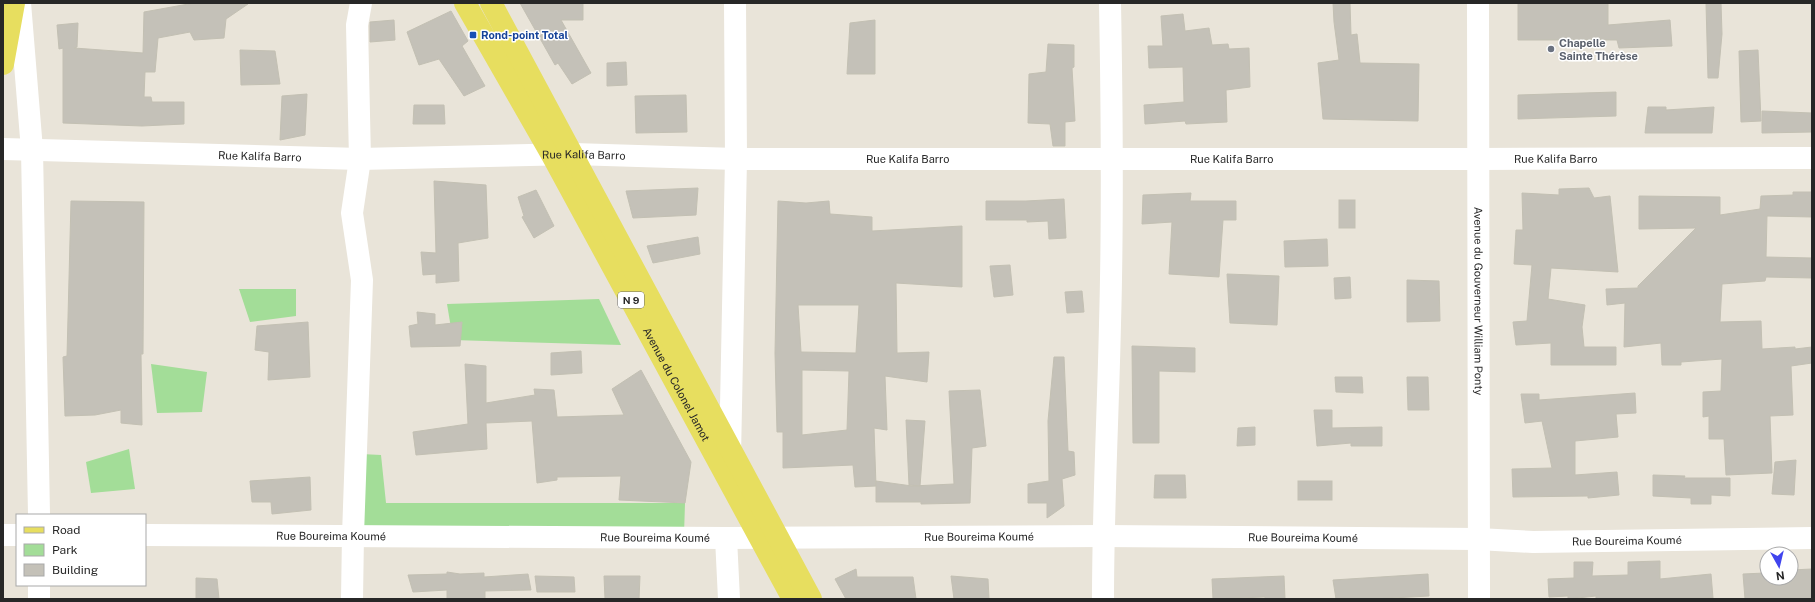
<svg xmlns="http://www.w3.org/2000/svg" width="1815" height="602" font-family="'Public Sans',sans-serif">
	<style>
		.green { fill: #a3dd98 }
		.building { fill: #c4c1b8; stroke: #c3c0b3; fill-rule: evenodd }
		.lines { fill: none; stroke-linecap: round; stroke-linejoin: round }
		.minor { stroke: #fff; stroke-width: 22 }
		.major { stroke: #e7de5f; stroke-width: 22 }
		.transit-dot { fill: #1a4fb4; stroke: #fff; stroke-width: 1.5 }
		.worship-dot { fill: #6b7280; stroke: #fff; stroke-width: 1.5 }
		.labels { text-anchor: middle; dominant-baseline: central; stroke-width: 3; stroke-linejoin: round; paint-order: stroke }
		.shield { fill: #fff; stroke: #686868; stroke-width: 1 }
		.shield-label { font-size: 10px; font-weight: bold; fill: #272727 }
		.transit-label { font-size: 11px; font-weight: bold; fill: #164399; stroke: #fff; text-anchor: start }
		.worship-label { font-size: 11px; font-weight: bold; fill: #5b616d; stroke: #fff; text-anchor: start }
		.street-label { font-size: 11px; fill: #272727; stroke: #fff }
	</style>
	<rect width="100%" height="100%" fill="#e9e4d9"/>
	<!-- green -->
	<g class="green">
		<polygon points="239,289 296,289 296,316 250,322"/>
		<polygon points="599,299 621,345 453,340 447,304"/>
		<polygon points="151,364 207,372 202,412 157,413"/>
		<polygon points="129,449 135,489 91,493 86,462"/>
		<polygon points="361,454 381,455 386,503 685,503 684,535 356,530"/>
	</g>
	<!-- building -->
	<g class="building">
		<polygon points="194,3 248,4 226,19 224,38 194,40 190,32 158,38 155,72 145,72 144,97 151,97 152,102 184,102 184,124 142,126 63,123 63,48 59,49 57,25 78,23 77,47 74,48 143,53 144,12"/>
		<polygon points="520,3 583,3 583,20 561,20 591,73 572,84 558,63 555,65"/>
		<polygon points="1333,3 1350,3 1351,35 1357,34 1360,63 1419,64 1418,121 1323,119 1318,63 1339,60 1334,22"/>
		<polygon points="1518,3 1608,3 1608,25 1670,20 1672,46 1619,48 1617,40 1518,40"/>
		<polygon points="1706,3 1721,3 1722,34 1718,78 1708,78"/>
		<polygon points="451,11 468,41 462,46 485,86 464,96 439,59 419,65 407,32"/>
		<polygon points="1183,14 1185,31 1209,28 1212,45 1228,44 1229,49 1249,48 1250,87 1226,90 1227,122 1186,124 1185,121 1145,124 1144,105 1184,102 1183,67 1149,68 1148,46 1163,46 1161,16"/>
		<polygon points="394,20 395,40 370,42 370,22"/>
		<polygon points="875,20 875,74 847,74 850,23"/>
		<polygon points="1048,44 1074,45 1074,67 1072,68 1075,121 1065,122 1065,146 1053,146 1050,124 1028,123 1029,74 1046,72"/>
		<polygon points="240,50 275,51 280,84 241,85"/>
		<polygon points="1758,50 1761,121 1741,122 1739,51"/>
		<polygon points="626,62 627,85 607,86 607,63"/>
		<polygon points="1616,92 1616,116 1518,119 1518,95"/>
		<polygon points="307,94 305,135 280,140 282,96"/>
		<polygon points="686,95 687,132 636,133 635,96"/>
		<polygon points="414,105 444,105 445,124 413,124"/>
		<polygon points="1648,107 1666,107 1666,110 1714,107 1712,133 1645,133"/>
		<polygon points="1762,111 1812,113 1812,132 1762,133"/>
		<polygon points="434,181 486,185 488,238 458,243 459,281 436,283 436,274 423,275 421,252 436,253"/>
		<polygon points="698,188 696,215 633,218 626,191"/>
		<polygon points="1589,188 1594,198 1610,196 1618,272 1551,268 1548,299 1585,305 1582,327 1584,347 1616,347 1616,365 1551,365 1551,343 1516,345 1513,322 1527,321 1532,265 1514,264 1516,230 1523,230 1522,193 1559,195 1559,189"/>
		<polygon points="536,190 554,226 534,238 522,217 524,216 518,197"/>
		<polygon points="1793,192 1812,192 1812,217 1767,216 1766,257 1812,258 1812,278 1766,277 1765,281 1722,284 1720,322 1761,321 1762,349 1795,347 1795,349 1812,347 1812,363 1791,366 1793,415 1770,416 1772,473 1726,475 1724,439 1709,439 1709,416 1703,417 1703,392 1721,391 1722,359 1681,362 1681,365 1662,365 1661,343 1624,347 1625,303 1607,305 1606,289 1638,288 1638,286 1696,228 1639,229 1639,196 1720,197 1720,215 1760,209 1761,196 1793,195"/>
		<polygon points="1191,193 1190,201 1236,201 1236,220 1223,220 1219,277 1169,274 1172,222 1142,224 1143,195"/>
		<polygon points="1064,199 1066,238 1049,239 1048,221 1027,222 1027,220 986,220 986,201 1026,201"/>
		<rect x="1339" y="200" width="16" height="28"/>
		<polygon points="71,201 144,202 143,354 141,354 142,425 121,423 121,410 95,415 65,416 63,357 67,356"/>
		<path d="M778,201L806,203L829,201L830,214L872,217V231L962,226V287L896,283L897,353L929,352L927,382L885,376L887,430L874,428L876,486L855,487L853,465L783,468V432H777L775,353ZM798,305H859L856,353L801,352ZM802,370L849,371L847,430L802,435Z"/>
		<polygon points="698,237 700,254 653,263 647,246"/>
		<polygon points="1327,239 1328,266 1285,267 1284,241"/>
		<polygon points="1010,265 1013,295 994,297 990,266"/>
		<polygon points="1227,274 1279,276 1277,325 1230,323"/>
		<polygon points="1350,277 1351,298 1335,299 1334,278"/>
		<polygon points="1407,280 1439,281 1440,321 1407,322"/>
		<polygon points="1082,291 1084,312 1067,313 1065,292"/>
		<polygon points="417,312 435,314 435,325 462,322 460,346 411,347 409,326 418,324"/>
		<polygon points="308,322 310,377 268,380 269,352 255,350 257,326"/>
		<polygon points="1132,346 1195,348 1195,372 1159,371 1159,443 1133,443"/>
		<polygon points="581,351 582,373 551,375 551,353"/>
		<polygon points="1054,357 1064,357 1068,451 1074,452 1075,475 1062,479 1064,506 1047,518 1047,503 1028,503 1028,484 1049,481 1048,421"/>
		<polygon points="465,364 486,366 486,403 535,395 534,389 554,390 557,417 624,415 612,389 641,370 691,462 685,503 619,500 621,476 557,477 557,480 537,483 532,421 486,423 487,449 416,455 413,432 468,424"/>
		<polygon points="1335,377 1362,377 1363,393 1336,392"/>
		<polygon points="1407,377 1428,377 1429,410 1408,410"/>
		<polygon points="980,390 986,446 972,448 970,503 921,504 921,502 876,502 876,481 912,486 954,484 949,391"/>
		<polygon points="1635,393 1636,413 1616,414 1618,437 1575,441 1575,475 1617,472 1619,495 1588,498 1588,496 1513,497 1512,469 1552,468 1542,421 1525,423 1521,394 1539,394 1539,400"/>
		<polygon points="1314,410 1332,410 1332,428 1382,427 1382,446 1351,446 1351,443 1317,446"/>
		<polygon points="906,420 925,421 920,486 909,485"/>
		<polygon points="1255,427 1255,445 1237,446 1238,428"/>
		<polygon points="1796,460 1794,495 1772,494 1775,462"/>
		<polygon points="1155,475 1185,475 1186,498 1154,498"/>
		<polygon points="1653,475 1685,476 1684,478 1730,478 1730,496 1711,495 1711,504 1691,504 1691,498 1653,496"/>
		<polygon points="310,477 311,510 272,514 271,502 252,502 250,481"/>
		<rect x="1298" y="481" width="34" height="19"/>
		<polygon points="1660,561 1660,579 1711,574 1713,598 1596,599 1596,596 1568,599 1568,596 1549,597 1548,579 1574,578 1574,562 1593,562 1592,576 1628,575 1628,562"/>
		<polygon points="856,569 857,577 913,577 916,599 846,599 835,579"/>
		<polygon points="1812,569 1812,599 1745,599 1743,574 1765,573 1765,571 1767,571 1767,578 1791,578 1791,570"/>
		<polygon points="447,572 460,574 484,573 484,577 528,574 531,590 485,591 485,599 447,599 447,590 413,592 408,575 447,574"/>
		<polygon points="1428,574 1429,596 1374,599 1336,599 1333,580"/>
		<polygon points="535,576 574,577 575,592 537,592"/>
		<polygon points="604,576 640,576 639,599 605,599"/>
		<polygon points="951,576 988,579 989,599 954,599"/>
		<polygon points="1284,576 1285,599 1265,599 1265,597 1213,599 1212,579"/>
		<polygon points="196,578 217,579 219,599 196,599"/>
	</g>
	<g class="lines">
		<!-- minor -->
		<g class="minor">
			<polyline points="20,3 32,150 39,515"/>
			<path id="s1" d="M1478,3L1479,599"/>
			<path id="s2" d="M3,149L360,159L573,154L736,159H1478L1812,158"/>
			<polyline points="730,456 736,159 735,3"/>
			<polyline points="3,535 17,535"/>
			<path id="s3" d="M145,535L726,538L1103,536L1478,539L1533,542L1812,538"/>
			<polyline points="726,538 729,599"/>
			<polyline points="39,599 39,585"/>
			<polyline points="352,599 353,535 362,280 352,213 360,159 357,25 361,3"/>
			<path d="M1103,599C1103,507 1108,416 1110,324C1113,217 1112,110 1110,3"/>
		</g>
		<!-- major -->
		<g class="major">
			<path id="s4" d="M465,3L552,155L793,599"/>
			<polyline points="491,3 811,599"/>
			<polyline points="3,64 14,3"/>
		</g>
	</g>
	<!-- markers -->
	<rect class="transit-dot" x="469" y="31" width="8" height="8" rx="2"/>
	<circle class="worship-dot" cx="1551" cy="49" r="4"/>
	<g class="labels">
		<!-- shield labels -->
		<rect class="shield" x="618" y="292" width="26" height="16" rx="3"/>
		<g class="shield-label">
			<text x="631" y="300">N 9</text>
		</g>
		<!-- transit labels -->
		<g class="transit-label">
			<text x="481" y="35">Rond-point Total</text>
		</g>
		<!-- worship labels -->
		<g class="worship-label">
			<text x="1559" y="43">Chapelle<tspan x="1559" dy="13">Sainte Thérèse</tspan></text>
		</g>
		<!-- street labels -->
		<g class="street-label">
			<text stroke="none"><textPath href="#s2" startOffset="257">Rue Kalifa Barro</textPath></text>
			<text stroke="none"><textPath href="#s2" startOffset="581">Rue Kalifa Barro</textPath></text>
			<text stroke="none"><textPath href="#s2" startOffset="905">Rue Kalifa Barro</textPath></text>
			<text stroke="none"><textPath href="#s2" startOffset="1229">Rue Kalifa Barro</textPath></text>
			<text stroke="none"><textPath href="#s2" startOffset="1553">Rue Kalifa Barro</textPath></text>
			<text stroke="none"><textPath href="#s1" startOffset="298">Avenue du Gouverneur William Ponty</textPath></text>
			<text stroke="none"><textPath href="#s4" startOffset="436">Avenue du Colonel Jamot</textPath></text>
			<text stroke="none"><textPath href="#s3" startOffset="186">Rue Boureima Koumé</textPath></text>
			<text stroke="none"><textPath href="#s3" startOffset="834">Rue Boureima Koumé</textPath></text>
			<text stroke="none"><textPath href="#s3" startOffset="510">Rue Boureima Koumé</textPath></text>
			<text stroke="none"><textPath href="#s3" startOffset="1158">Rue Boureima Koumé</textPath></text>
			<text stroke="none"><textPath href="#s3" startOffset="1482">Rue Boureima Koumé</textPath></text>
		</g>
	</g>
	<!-- border -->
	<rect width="1815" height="602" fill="none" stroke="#272727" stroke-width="8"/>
	<!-- legend -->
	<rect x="16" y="514" width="130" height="72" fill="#ffffff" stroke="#a9a9a9"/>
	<rect x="24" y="527" width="20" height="6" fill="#e7de5f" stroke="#a9a9a9"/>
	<text x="52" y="534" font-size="12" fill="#272727">Road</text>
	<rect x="24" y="544" width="20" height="12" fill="#a3dd98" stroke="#a9a9a9"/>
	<text x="52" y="554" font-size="12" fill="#272727">Park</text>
	<rect x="24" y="564" width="20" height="12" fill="#c4c1b8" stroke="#a9a9a9"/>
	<text x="52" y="574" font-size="12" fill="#272727">Building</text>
	<!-- north arrow -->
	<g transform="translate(1779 566) rotate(172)"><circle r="19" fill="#ffffff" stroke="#a9a9a9"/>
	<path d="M0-3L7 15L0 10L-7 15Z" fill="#4044ee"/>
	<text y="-6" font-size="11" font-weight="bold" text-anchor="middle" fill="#272727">N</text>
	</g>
</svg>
